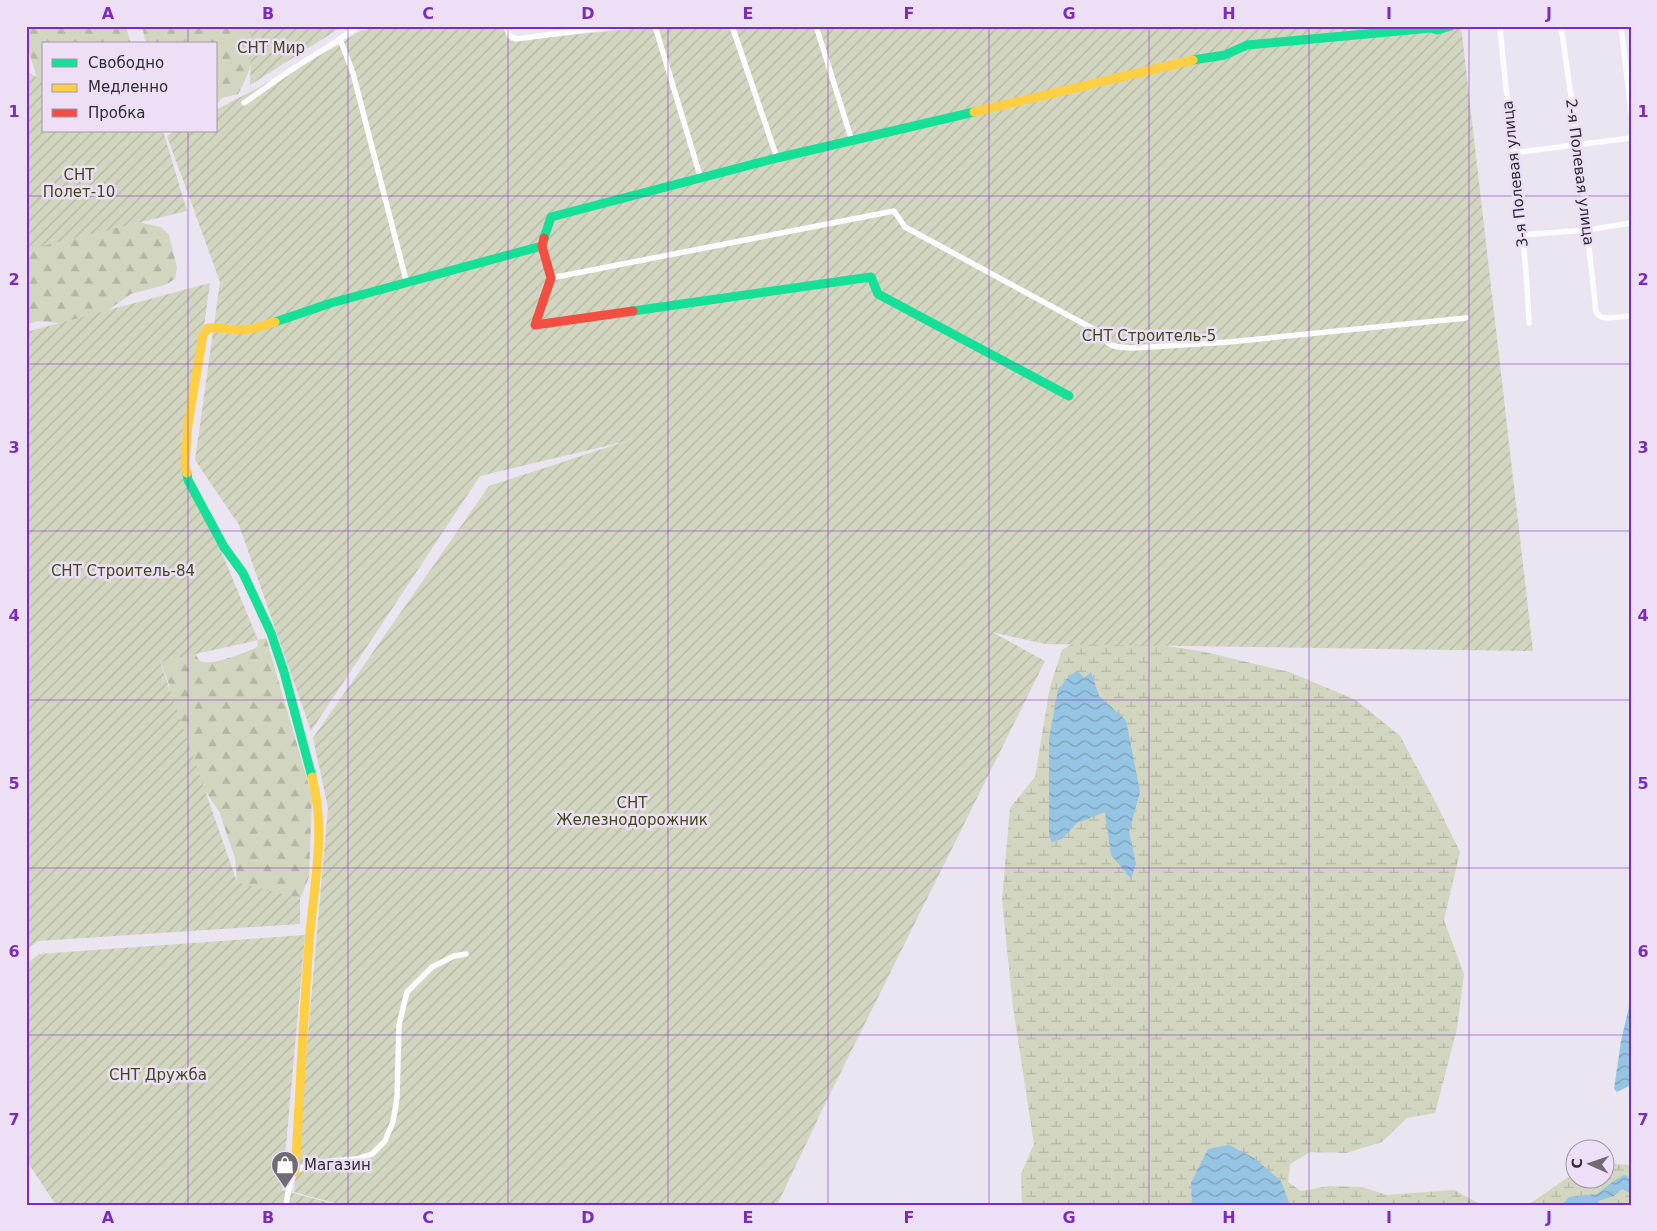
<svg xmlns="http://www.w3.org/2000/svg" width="1657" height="1231" font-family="'DejaVu Sans',sans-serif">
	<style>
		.forest { fill: url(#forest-firs) }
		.wetland { fill: url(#wetland-marsh) }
		.garden { fill: url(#garden-furrows) }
		.water { fill: url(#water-waves) }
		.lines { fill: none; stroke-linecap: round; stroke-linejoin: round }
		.street { stroke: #fcfbfd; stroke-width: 5.5 }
		.fast { stroke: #16e098; stroke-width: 9 }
		.slow { stroke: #ffcf43; stroke-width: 9 }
		.jam { stroke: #f24e42; stroke-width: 9 }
		.grid { fill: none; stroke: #7b2cbf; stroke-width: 1; stroke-opacity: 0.55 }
		.labels { text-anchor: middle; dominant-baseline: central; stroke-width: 5; stroke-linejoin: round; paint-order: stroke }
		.park-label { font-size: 15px; fill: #414918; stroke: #ecdff6 }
		.street-label { font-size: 15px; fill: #2f2a33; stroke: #ecdff6 }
		.poi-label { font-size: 15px; fill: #2f2a33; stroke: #ecdff6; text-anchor: start }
		.neatline { fill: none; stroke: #7b2cbf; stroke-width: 2 }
		.grid-label { font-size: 16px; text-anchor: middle; font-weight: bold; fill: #7b2cbf }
	</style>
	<defs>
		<pattern id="forest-firs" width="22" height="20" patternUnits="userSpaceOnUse" patternTransform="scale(1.25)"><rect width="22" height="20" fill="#d2d5c0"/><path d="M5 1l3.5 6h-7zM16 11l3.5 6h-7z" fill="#b5b7a5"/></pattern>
		<pattern id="wetland-marsh" width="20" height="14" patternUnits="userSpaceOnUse" patternTransform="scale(1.25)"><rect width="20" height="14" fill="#d2d5c0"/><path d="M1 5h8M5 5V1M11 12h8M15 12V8" fill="none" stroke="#b5b7a5"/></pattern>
		<pattern id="garden-furrows" width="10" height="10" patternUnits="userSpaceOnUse" patternTransform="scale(1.25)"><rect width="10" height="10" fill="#d2d5c0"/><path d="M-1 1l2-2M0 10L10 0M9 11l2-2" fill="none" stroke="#b5b7a5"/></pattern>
		<pattern id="water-waves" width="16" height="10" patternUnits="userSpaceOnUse" patternTransform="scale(1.25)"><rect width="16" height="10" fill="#96c4e3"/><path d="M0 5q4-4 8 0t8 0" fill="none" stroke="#7b9fb9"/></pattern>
	</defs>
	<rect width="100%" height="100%" fill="#ebe4f1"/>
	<!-- forest -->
	<g class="forest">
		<polygon points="26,26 126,26 131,44 44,44 44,83 38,81 26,43"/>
		<path d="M142,26H252C253,54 253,69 238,94L222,98L216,105V44H146Z"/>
		<polygon points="128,220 161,227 169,235 177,268 175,279 165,285 131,294 104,313 70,324 38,321 26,325 26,250"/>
		<path d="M266,638L312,796L309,877L300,899L276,894L237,882L235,858L219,811L201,785L192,754L173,717L169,684L160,662L192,647C194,651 197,658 200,661C209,667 247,652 257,647L258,640Z"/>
	</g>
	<!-- wetland -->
	<g class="wetland">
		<polygon points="1086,635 1106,636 1205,652 1289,672 1356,700 1400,736 1435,801 1460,852 1444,920 1464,974 1457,1029 1435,1113 1407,1118 1382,1142 1346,1153 1310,1152 1290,1164 1288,1182 1301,1191 1329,1186 1362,1187 1387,1195 1454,1190 1482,1205 1022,1205 1021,1174 1034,1144 1013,1007 1002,900 1010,808 1035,777 1050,687 1062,650"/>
		<polygon points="1605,1163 1631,1165 1631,1205 1528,1205 1574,1173 1574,1178 1604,1178"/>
	</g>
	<!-- garden -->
	<g class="garden">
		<polygon points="251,26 343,26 250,85"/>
		<polygon points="382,26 503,26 510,41 661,26 1461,26 1533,651 1045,644 992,632 1045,661 823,1108 777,1205 342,1205 294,1192 328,808 313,738 489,486 627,441 480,476 311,731 239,525 195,460 220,282 167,136 175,131 216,131 216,110 335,47 360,31"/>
		<polygon points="26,71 44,81 44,131 163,131 187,211 26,250"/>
		<polygon points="210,283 185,464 258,640 160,662 237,882 300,899 300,924 38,941 26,950 26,332"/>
		<polygon points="305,935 282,1190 338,1205 56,1205 26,1160 26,964 39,954"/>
	</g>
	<!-- water -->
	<g class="water">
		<polygon points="1078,671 1084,678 1091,672 1099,696 1126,720 1140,792 1129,832 1136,864 1131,879 1111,855 1105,812 1077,823 1062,839 1052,842 1049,837 1049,739 1058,690 1070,675"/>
		<polygon points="1631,998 1631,1085 1617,1092 1614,1089 1621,1041"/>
		<polygon points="1229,1145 1254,1158 1281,1181 1290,1205 1192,1205 1191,1183 1208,1149"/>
		<polygon points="1624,1175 1631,1178 1631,1193 1622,1189 1614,1196 1598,1201 1599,1205 1562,1205 1569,1197 1597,1194 1611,1183"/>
	</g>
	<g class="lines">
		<!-- street -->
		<g class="street">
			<polyline points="358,26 340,39 353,73 407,284"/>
			<polyline points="506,26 509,35 516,39 615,26"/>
			<polyline points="655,26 701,179"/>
			<polyline points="732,26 777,158"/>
			<polyline points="816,26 852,141"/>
			<path d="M1500,26C1508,125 1525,224 1529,323"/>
			<polyline points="1561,26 1578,145 1596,312 1601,317 1608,318 1631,316"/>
			<polyline points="1621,26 1631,112"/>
			<polyline points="244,103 288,72 340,39"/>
			<polyline points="1512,153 1631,138"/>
			<polyline points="1522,235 1588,230 1631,223"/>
			<path d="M551,278L894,211L905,227L1099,332C1108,348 1116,347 1133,348L1229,342L1466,318"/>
			<polyline points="286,1205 290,1181 295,1172 303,1167 331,1161 356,1159 372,1154 385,1141 393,1122 397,1098 399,1025 407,992 432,967 454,956 466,954"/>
		</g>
		<!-- fast -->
		<g class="fast">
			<polyline points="1193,60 1225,55 1247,45 1431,28 1437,30 1451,26"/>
			<polyline points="544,238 551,217 777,158 974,112"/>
			<polyline points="633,311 871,277 878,294 1069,396"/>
			<polyline points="275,322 331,303 542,246"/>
			<polyline points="187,473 188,480 224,547 243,573 271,633 284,672 312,777"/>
		</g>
		<!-- slow -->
		<g class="slow">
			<polyline points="974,112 1193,60"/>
			<path d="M187,473L185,464L188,424L203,335L208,328C219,327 229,330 240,330C252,330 264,326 275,322"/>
			<path d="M295,1172C300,1096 303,1020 309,944C313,887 327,834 312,777"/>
		</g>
		<!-- jam -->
		<polyline class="jam" points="544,238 542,246 551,278 535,325 633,311"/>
	</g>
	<!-- grid -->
	<path class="grid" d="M188,26V44M348,26V1205M508,26V1205M668,26V1205M828,26V1205M989,26V1205M1149,26V1205M1309,26V1205M1469,26V1205M188,131V1205M26,196H1631M26,364H1631M26,531H1631M26,700H1631M26,868H1631M26,1035H1631"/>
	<!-- icons -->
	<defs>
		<symbol id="shop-pin" viewBox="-11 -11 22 30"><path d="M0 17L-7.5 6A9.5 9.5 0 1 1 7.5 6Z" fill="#716b76" stroke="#ecdff6"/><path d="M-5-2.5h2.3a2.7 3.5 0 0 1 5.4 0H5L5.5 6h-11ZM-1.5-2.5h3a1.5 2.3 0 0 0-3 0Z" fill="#fff"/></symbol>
	</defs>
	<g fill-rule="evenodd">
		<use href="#shop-pin" x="269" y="1149" width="32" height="43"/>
	</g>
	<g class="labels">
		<!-- park labels -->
		<g class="park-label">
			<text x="271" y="48">СНТ Мир</text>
			<text x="79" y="175">СНТ<tspan x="79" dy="17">Полет-10</tspan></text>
			<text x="1149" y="336">СНТ Строитель-5</text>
			<text x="123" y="571">СНТ Строитель-84</text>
			<text x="632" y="803">СНТ<tspan x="632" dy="17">Железнодорожник</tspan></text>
			<text x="158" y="1075">СНТ Дружба</text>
		</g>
		<!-- street labels -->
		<g class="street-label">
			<text transform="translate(1580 172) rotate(83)">2-я Полевая улица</text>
			<text transform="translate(1515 174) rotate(-96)">3-я Полевая улица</text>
		</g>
		<!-- poi labels -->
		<g class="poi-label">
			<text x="304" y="1165">Магазин</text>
		</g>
	</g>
	<!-- border -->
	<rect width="1657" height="1231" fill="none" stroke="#ecdff6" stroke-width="55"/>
	<!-- legend -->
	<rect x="42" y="42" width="175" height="90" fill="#ecdff6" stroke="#a097a8"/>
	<rect x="52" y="59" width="25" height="8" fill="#16e098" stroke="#a097a8"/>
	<text x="88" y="68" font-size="15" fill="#2f2a33">Свободно</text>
	<rect x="52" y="84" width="25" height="8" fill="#ffcf43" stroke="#a097a8"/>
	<text x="88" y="92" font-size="15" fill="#2f2a33">Медленно</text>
	<rect x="52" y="109" width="25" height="8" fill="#f24e42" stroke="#a097a8"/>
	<text x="88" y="118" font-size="15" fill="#2f2a33">Пробка</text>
	<!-- north arrow -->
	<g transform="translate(1590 1164) rotate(272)"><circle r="24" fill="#ecdff6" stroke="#a097a8"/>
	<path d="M0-4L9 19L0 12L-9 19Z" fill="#716b76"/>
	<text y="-8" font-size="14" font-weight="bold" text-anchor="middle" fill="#2f2a33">С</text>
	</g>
	<rect x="28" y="28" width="1602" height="1176" class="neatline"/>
	<g class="grid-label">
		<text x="108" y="19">A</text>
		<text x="268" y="19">B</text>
		<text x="428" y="19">C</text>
		<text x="588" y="19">D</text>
		<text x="748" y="19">E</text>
		<text x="909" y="19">F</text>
		<text x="1069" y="19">G</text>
		<text x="1229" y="19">H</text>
		<text x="1389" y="19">I</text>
		<text x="1549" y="19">J</text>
		<text x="14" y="117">1</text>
		<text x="1643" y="117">1</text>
		<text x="14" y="285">2</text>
		<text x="1643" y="285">2</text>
		<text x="14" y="453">3</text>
		<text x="1643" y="453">3</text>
		<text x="14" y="621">4</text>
		<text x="1643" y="621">4</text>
		<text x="14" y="789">5</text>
		<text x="1643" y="789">5</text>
		<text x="14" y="957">6</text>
		<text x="1643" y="957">6</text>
		<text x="14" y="1125">7</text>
		<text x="1643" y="1125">7</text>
		<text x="108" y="1223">A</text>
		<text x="268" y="1223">B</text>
		<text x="428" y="1223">C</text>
		<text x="588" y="1223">D</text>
		<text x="748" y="1223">E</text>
		<text x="909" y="1223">F</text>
		<text x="1069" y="1223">G</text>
		<text x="1229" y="1223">H</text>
		<text x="1389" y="1223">I</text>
		<text x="1549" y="1223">J</text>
	</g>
</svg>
